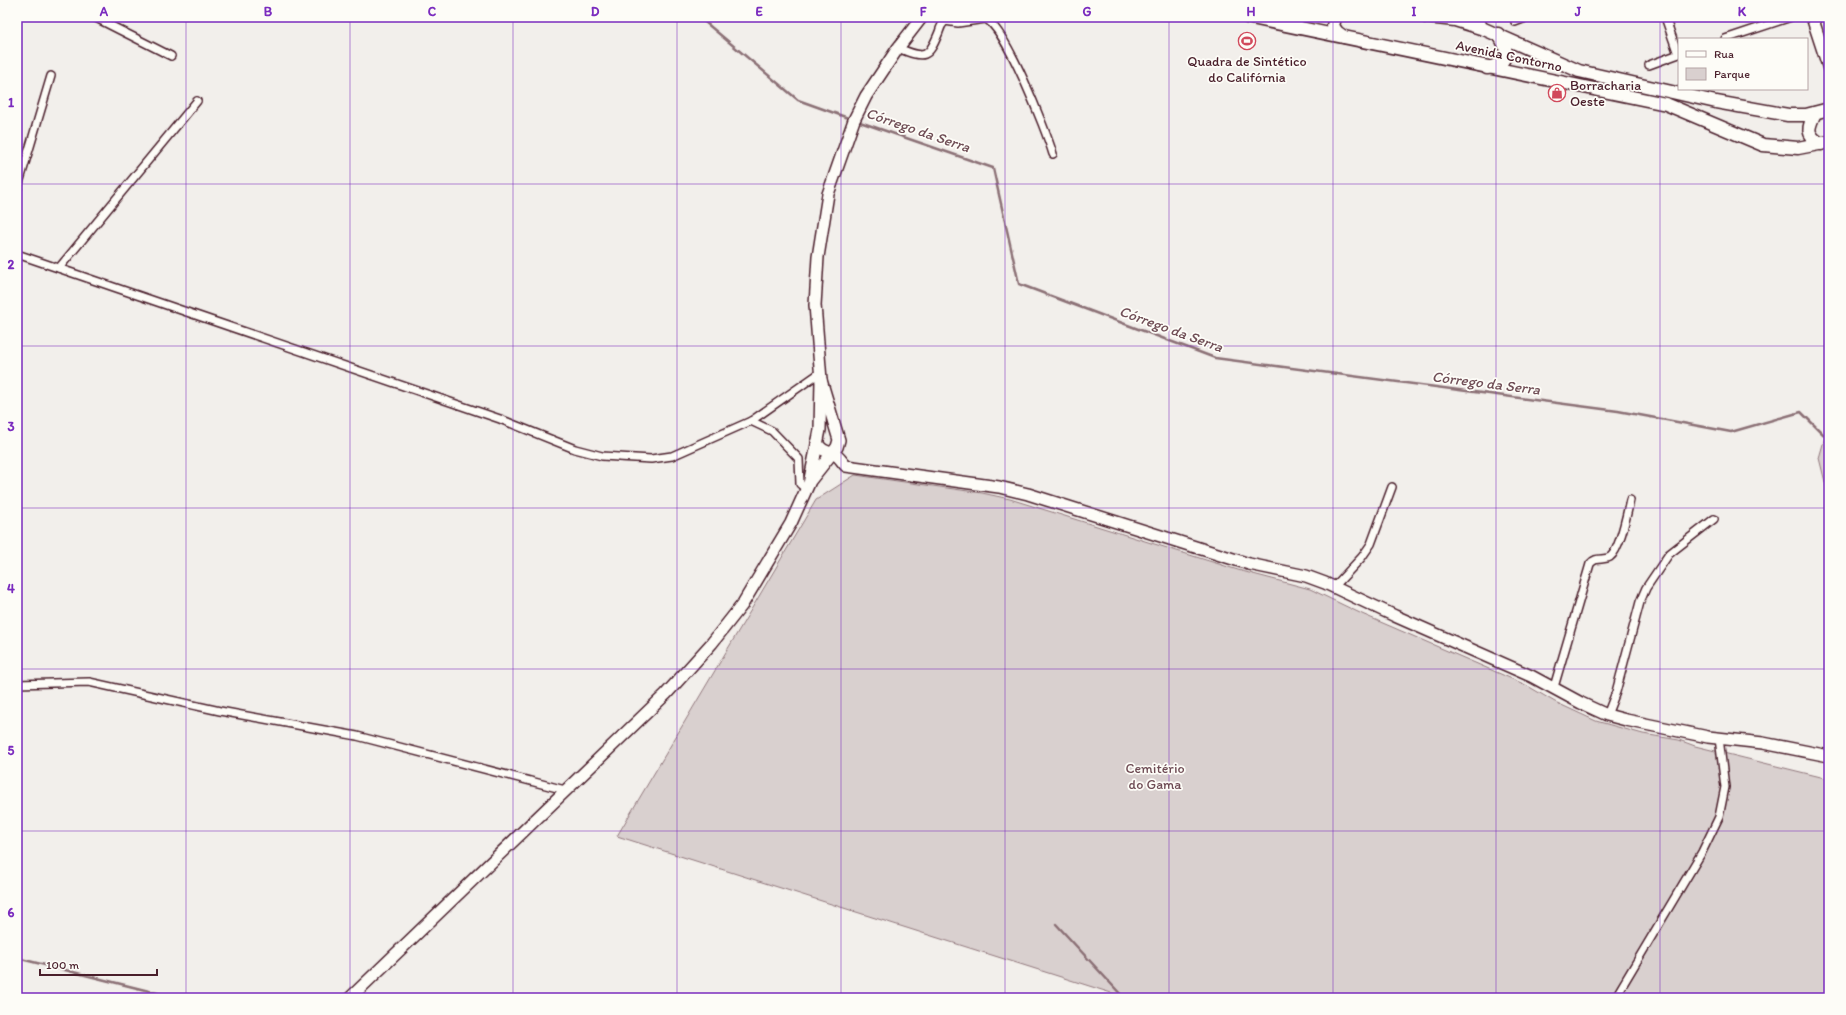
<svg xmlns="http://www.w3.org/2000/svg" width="1846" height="1015" font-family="Itim,sans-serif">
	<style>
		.green { fill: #d9d0cf; stroke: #92787d }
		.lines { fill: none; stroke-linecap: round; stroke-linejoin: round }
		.stream { stroke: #8b6f75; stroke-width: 2.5 }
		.street-casing { stroke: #4a1f2b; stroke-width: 10 }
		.secondary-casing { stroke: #4a1f2b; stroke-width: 14 }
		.primary-casing { stroke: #4a1f2b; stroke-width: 15 }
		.street { stroke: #fdfcf7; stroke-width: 7 }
		.secondary { stroke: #fdfcf7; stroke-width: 11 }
		.primary { stroke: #fdfcf7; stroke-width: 12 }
		.grid { fill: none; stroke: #7b2cbf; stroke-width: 1; stroke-opacity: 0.55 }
		.labels { text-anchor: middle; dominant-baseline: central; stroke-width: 3.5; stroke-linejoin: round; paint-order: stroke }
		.street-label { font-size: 14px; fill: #4a1f2b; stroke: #fdfcf7 }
		.poi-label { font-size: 14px; fill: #4a1f2b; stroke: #fdfcf7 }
		.park-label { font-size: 14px; fill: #6e4b54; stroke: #fdfcf7 }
		.water-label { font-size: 15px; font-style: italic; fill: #704e56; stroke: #fdfcf7 }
		.neatline { fill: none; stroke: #7b2cbf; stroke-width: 1.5 }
		.grid-label { font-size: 13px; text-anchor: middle; font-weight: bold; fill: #7b2cbf }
	</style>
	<rect width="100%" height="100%" fill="#f2efeb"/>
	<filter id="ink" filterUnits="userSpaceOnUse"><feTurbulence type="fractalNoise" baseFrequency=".025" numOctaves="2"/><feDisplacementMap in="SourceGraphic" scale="8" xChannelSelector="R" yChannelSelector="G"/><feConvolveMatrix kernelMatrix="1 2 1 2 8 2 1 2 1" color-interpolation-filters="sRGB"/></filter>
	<g filter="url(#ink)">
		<!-- green -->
		<g class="green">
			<polygon points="1829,423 1829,498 1819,458"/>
			<polygon points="855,475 982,493 1010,499 1238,570 1310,589 1362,614 1526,685 1555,702 1596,721 1643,734 1679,740 1695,746 1829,779 1829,998 1127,998 617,836 816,500"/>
		</g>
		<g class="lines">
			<!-- stream -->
			<g class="stream">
				<polyline points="699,17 798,100 851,119"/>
				<polyline points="857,121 993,168 1019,284 1215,358 1618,411 1731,432 1801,412 1829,440"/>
				<polyline points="1056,924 1124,998"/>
				<polyline points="17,958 177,998"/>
				<polyline points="1820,995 1821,998"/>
			</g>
			<defs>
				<g id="street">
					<polyline points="94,17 171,56"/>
					<polyline points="1480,17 1484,29"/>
					<polyline points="1665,17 1678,54"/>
					<polyline points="1515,22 1528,17"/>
					<polyline points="1725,39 1791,17"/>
					<path d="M898,48C925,59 928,59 939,32C940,28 942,24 945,21L958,23L985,19C1005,25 1046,131 1053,154"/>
					<polyline points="1649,65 1679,54"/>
					<polyline points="17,190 51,76"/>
					<polyline points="17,254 500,419 575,449 602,456 651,459 672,456 751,421 821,372"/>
					<polyline points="59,268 197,101"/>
					<polyline points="751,421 772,431 799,459 800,484 806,489"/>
					<polyline points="1334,587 1362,557 1371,544 1392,487"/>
					<polyline points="17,684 89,682 220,711 357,736 565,790"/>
					<path d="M1554,687L1590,564C1596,556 1603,561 1610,557C1620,550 1627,513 1630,500"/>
					<polyline points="1607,715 1616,692 1640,602 1646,588 1669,554 1714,519"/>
					<polyline points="1615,998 1702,852 1719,817 1725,787 1719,738"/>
				</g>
				<g id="secondary">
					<polyline points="1812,17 1829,69"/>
					<path d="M817,443C822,451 826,451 834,454C839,456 842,462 846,466L999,487L1028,494L1249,564L1306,576L1325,583L1395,616L1531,676L1581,703L1607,715L1626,720L1708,737L1763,743L1829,756"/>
					<polyline points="810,479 820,430 821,380 815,305 818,257 828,194 854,120 866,96 898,48 922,17"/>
					<polyline points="350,998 666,694 712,643 742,605 791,523 810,481 837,447 839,440 821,380"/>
				</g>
				<g id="primary">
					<polyline points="1247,17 1666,104 1763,145 1798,148 1829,142"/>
					<polyline points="1335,17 1333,26 1337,32 1344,37"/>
					<polyline points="1427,17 1455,20 1484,29 1579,71 1716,102 1788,115 1806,115 1829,109"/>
					<path d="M1487,68C1509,64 1510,50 1498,34"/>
					<path d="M1815,113C1808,128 1805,134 1821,144"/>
				</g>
			</defs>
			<!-- street casing -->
			<use href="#street" class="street-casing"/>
			<!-- secondary casing -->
			<use href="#secondary" class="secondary-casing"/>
			<!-- primary casing -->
			<use href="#primary" class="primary-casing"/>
			<!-- street -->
			<use href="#street" class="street"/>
			<!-- secondary -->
			<use href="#secondary" class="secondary"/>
			<!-- primary -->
			<use href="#primary" class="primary"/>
		</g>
	</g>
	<!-- grid -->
	<path class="grid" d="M186,17V998M350,17V998M513,17V998M677,17V998M841,17V998M1005,17V998M1169,17V998M1333,17V998M1496,17V998M1660,17V998M17,184H1829M17,346H1829M17,508H1829M17,669H1829M17,831H1829"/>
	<!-- icons -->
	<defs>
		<symbol id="stadium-ring" viewBox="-11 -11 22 22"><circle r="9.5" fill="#fdfcf7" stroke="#d1495b" stroke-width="1.5"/><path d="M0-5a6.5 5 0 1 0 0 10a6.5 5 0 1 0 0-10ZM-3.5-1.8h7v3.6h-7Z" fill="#d1495b"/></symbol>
		<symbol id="shop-ring" viewBox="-11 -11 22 22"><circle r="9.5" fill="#fdfcf7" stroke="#d1495b" stroke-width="1.5"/><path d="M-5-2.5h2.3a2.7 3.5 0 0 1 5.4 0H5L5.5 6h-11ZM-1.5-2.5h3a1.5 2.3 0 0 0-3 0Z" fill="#d1495b"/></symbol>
	</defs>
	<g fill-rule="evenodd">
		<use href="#stadium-ring" x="1237" y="31" width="20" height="20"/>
		<use href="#shop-ring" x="1547" y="83" width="20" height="20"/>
	</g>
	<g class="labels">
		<!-- street labels -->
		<g class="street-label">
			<text transform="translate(1509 56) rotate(12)">Avenida Contorno</text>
		</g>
		<!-- poi labels -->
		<g class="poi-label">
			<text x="1247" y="61">Quadra de Sintético<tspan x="1247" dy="16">do Califórnia</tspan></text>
			<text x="1570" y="85" text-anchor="start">Borracharia<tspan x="1570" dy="16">Oeste</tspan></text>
		</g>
		<!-- park labels -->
		<g class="park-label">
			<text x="1155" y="768">Cemitério<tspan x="1155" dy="16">do Gama</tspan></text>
		</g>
		<!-- water labels -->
		<g class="water-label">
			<text transform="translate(918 130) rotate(19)">Córrego da Serra</text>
			<text transform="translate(1171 329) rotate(20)">Córrego da Serra</text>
			<text transform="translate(1486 383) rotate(7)">Córrego da Serra</text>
		</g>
	</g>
	<!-- margin -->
	<rect width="1846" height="1015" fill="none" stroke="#fdfcf7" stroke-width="44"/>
	<!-- legend -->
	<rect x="1678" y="38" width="130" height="52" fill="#fdfcf7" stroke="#b5a4a5"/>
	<rect x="1686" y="51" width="20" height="6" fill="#fdfcf7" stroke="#b5a4a5"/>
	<text x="1714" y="58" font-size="12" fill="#4a1f2b">Rua</text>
	<rect x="1686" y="68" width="20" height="12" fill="#d9d0cf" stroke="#b5a4a5"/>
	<text x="1714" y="78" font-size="12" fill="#4a1f2b">Parque</text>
	<!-- scale -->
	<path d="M40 969v6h117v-6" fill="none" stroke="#4a1f2b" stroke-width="2"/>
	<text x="46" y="969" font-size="12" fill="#4a1f2b" stroke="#fdfcf7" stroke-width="3" paint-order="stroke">100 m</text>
	<rect x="22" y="22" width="1802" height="971" class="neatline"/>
	<g class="grid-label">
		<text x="104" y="16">A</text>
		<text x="268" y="16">B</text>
		<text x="432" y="16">C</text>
		<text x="595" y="16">D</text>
		<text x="759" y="16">E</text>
		<text x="923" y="16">F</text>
		<text x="1087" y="16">G</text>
		<text x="1251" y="16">H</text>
		<text x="1414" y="16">I</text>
		<text x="1578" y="16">J</text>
		<text x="1742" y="16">K</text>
		<text x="11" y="107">1</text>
		<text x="11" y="269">2</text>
		<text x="11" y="431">3</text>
		<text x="11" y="593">4</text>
		<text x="11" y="755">5</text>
		<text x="11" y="917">6</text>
	</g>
</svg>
